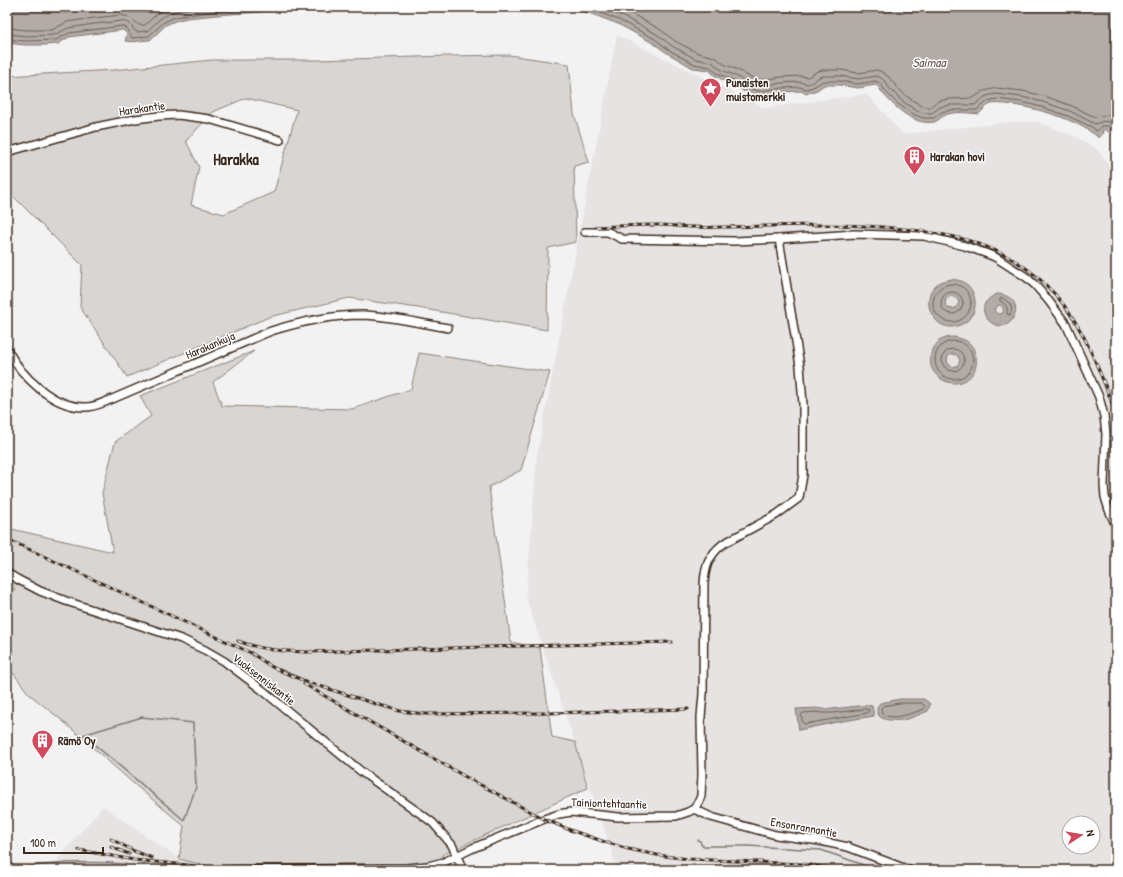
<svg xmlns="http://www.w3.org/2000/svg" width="1123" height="877" font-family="'Patrick Hand',sans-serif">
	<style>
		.built { fill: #e6e3e2; fill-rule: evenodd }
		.green { fill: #d8d5d2; stroke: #8a8078; fill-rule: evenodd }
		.water { fill: #b2aba7; stroke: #827770; fill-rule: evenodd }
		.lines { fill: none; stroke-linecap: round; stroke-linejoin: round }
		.shore { stroke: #6b5e55; stroke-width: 1 }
		.stream { stroke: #827770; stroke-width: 1.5 }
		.minor-casing { stroke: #3b2a1e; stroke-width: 10 }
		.minor { stroke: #fff; stroke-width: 7 }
		.rail-casing { stroke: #3b2a1e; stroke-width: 3 }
		.rail { stroke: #fff; stroke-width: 1.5; stroke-dasharray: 4.5; stroke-linecap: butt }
		.labels { text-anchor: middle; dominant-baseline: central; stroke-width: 3; stroke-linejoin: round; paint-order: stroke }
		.poi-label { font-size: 12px; font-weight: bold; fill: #3b2a1e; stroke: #fff; text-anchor: start }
		.street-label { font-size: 12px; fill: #3b2a1e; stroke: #fff }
		.water-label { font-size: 13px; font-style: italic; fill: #65574e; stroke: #fff }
		.district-label { font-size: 16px; font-weight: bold; fill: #3b2a1e; stroke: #fff }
	</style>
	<rect width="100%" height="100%" fill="#f3f2f2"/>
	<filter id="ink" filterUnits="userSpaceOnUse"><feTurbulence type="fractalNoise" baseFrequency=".025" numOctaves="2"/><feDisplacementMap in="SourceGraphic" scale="8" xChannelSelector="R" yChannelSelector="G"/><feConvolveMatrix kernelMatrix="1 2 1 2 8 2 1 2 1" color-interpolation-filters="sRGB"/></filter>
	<g filter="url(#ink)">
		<!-- built -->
		<g class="built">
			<path d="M617,35L765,108L866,94L903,134L1010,122H1038L1076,137L1098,150L1116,176V870H618L526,598L537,455ZM1069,823H1093V847H1069Z"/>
			<polygon points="103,806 179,859 215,868 220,870 92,870 57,860"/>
		</g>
		<!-- green -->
		<g class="green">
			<path d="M509,55L569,64L574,114L589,162L574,166L576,242L548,248L547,330L418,308L349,298L269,317L127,377L80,307L82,265L7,190V76L113,70L212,60H317L448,56ZM246,98L297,110L274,192L224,214L191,205L199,167L186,141L213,112Z"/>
			<polygon points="254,351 213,382 222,406 352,409 411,389 419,353 550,372 521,470 489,487 511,642 540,648 552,737 575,742 588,788 442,855 447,870 220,870 215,868 179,859 184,826 134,784 64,722 29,694 13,673 7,664 7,586 15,590 7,569 7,528 113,552 102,493 115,442 151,416 140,396"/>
		</g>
		<!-- water -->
		<g class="water">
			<path d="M7,7H333L217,15L187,18L175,21L166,25L150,40C142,40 134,43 125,41L127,34L123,30L69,37L58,44L45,45H25L7,43Z"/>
			<path d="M559,7H1116V136L1111,134L1106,130H1102L1103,134L1099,138C1075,118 1037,108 1006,104C1001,104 996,103 991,104C986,106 982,111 979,114C968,113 955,111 945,115C941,117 938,121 934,122C915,126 896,108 884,95C881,92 880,88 876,85L858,88L839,85H824L817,90L806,94L801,91L783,92L759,95L743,91L732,84L715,76L709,70L693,68L667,53L653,43L618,24L589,13Z"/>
			<path d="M952,279C955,280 959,280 961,281C974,286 979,304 972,315C969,320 965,323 960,325C932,337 915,291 943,281C946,280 949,280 952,279ZM951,296L956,298L959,302L957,307L953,309L948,308L945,304L946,299Z"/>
			<path d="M997,294C1009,294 1020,303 1014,316C1003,343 963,308 997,294ZM999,305C1003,306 1004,309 1003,313L1000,314H997L994,310L996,307Z"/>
			<path d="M954,337C959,338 964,339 968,342C977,349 979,364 973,373C963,388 943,385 934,372C927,363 931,349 939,341C944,338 949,337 954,337ZM952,354L957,355L960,360L958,365L954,367L949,365L947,361L948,356Z"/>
			<path d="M900,699H924L930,704L928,711C921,714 914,717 907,719C900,721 881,722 878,714C876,710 877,706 880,703Z"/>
			<polygon points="867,705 872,706 874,716 837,722 799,730 796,709 816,708 822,709 832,709"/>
		</g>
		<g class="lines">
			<!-- shore -->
			<g class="shore">
				<polyline points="579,7 590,9 619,20 655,39 669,50 694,64 710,67 717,73 733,80 745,88 759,91 782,88 800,87 807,89 815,86 823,81 840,81 858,84 876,81 881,84 885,91 898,104 915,115 924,118 934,118 942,112 951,110 977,110 988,101 996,99 1021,102 1042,107 1068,116 1092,127 1096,131 1098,130 1101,126 1108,126 1113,131 1116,132"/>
				<path d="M598,7L622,16L658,35L672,46L696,59L712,62L720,69L736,76L747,83L759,86L782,83L800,82L808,84L813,82L819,77L823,76H840L858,79L877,76L881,78L885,81L889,88L901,100L917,111L924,113H932L940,107L950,105H975L986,96L996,94L1022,97L1043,102L1070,111L1095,124C1105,120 1108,120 1116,127"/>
				<polyline points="616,7 625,10 661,30 675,41 698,53 715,57 724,64 738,70 750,77 760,80 782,77 801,76 808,77 816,72 822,70 841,70 858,73 877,70 882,72 888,76 894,84 905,95 920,105 925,107 930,107 938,101 949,99 973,98 984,91 997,88 1023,91 1044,96 1072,106 1095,117 1107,115 1116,119"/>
				<polyline points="7,28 26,30 52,30 67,22 94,18 122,15 131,18 139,25 145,25 158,13 169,7"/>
				<polyline points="7,34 26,36 54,35 68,28 94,24 122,21 129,23 136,32 147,31 161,18 172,12 185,9 208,7"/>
				<path d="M7,39L25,41L56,40L69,33L122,26C129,28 129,33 132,38L149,36L164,22L175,17L216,11L277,7"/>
				<circle cx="952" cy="303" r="19"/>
				<circle cx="952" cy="303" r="11"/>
				<path d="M1002,298C1010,302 1014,307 1010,315L1007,314C1008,307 1006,304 1000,301V299Z"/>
				<circle cx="954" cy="360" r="19"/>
				<circle cx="953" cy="360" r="11"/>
				<path d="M900,703H922L925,707L924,709C913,713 892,721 882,714L881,708L883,706Z"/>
				<polygon points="866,709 869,710 867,713 805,724 803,723 801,715 803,713 816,712 822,713 832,713"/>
			</g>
			<!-- stream -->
			<g class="stream">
				<polygon points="142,717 193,723 196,787 184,820 83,735"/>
				<polyline points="698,840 700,841 702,846 748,846 821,850 878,870"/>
				<path d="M10,870C21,869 32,865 44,865C71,862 98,862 125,864"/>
			</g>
			<defs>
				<g id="minor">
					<polyline points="7,152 96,127 135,119 159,116 178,115 209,119 280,140"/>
					<polyline points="779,239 855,234 924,236 965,246 985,253 995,257 1026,277 1035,285 1048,300 1066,324 1099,397 1104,416 1106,434 1104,485 1105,497 1109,510 1116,526"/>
					<path d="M7,349C21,376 53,408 86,407C94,407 102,403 110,400L271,331C300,322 330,315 362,315C390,316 419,323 448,328"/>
					<polyline points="7,573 17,579 40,591 66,601 181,639 205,650 224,661 261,689 363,773 421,814 433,823 452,845 463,870"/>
					<polyline points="694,809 711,817 776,835 820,841 848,847 909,870"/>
					<path d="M232,870L406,868L428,866L444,862L473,848L544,819L559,814L571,812L618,817L676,816L688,812L694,809L698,803L701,796L702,774L701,717L703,694L704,584C705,566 709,555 723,544L776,515L799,498L803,475V404L800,366L779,239L734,241L622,239L608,232H585"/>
				</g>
			</defs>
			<!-- minor casing -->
			<use href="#minor" class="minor-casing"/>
			<!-- minor -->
			<use href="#minor" class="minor"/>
			<defs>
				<g id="rail">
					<polyline points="1115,209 1116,211"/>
					<path d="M596,227C617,226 637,225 658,225C670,225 682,227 695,227C704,228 713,227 722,227C776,226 829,223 882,227C943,232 997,239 1044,283C1082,318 1097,366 1116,413"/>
					<polyline points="7,539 251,653 272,667 307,682 376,704 400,711 425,714 549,713 688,709"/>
					<path d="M238,641C261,650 282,651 306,652L672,642"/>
					<polyline points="304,684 464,776 544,819 570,830 605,842 628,849 657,855 689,859 803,864 842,870"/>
					<polyline points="111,839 134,851 152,858"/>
					<polyline points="111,847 129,854"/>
					<polyline points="79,850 134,860 188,865 209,870"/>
				</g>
			</defs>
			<!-- rail casing -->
			<use href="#rail" class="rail-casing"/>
			<!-- rail -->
			<use href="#rail" class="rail"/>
		</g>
	</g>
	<!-- icons -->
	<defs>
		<symbol id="sight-pin" viewBox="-11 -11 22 30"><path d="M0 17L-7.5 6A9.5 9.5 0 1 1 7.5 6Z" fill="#d1495b" stroke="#fff"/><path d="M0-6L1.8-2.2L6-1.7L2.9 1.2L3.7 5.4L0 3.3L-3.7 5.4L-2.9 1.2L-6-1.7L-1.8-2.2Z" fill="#fff"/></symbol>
		<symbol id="building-pin" viewBox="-11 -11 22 30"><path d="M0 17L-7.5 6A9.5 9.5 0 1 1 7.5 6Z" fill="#d1495b" stroke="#fff"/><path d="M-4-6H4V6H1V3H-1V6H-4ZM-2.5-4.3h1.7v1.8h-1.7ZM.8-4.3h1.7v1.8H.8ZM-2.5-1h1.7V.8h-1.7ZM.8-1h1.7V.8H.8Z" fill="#fff"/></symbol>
	</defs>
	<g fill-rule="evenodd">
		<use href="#sight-pin" x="698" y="76" width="25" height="34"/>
		<use href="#building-pin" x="902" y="144" width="25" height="34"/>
		<use href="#building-pin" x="30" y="728" width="25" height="34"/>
	</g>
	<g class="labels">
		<!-- poi labels -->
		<g class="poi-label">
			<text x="726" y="82">Punaisten<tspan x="726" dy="14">muistomerkki</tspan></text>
			<text x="930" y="156">Harakan hovi</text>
			<text x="58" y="740">Rämö Oy</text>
		</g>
		<!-- street labels -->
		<g class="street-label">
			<text transform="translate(142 108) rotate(-8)">Harakantie</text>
			<text transform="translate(210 345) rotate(-23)">Harakankuja</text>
			<text transform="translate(264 679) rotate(38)">Vuoksenniskantie</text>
			<text transform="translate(609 803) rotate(2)">Tainiontehtaantie</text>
			<text transform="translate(804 827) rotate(10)">Ensonrannantie</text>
		</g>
		<!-- water labels -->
		<g class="water-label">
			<text x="929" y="62">Saimaa</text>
		</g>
		<!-- district labels -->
		<g class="district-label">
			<text x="236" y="159">Harakka</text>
		</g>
	</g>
	<!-- margin -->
	<rect width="1123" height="877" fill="none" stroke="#fff" stroke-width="24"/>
	<rect x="12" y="12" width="1099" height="853" fill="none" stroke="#3b2a1e" stroke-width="1.5" filter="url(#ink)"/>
	<!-- north arrow -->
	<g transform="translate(1081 835) rotate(78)"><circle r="19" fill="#ffffff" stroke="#b1aaa5"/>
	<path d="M0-3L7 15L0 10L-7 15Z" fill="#d1495b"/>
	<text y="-6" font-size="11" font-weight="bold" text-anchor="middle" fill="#3b2a1e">N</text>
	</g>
	<!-- scale -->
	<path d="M24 847v6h79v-6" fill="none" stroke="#3b2a1e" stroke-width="2"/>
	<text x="30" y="847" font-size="12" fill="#3b2a1e" stroke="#ffffff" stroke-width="3" paint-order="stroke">100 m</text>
</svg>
